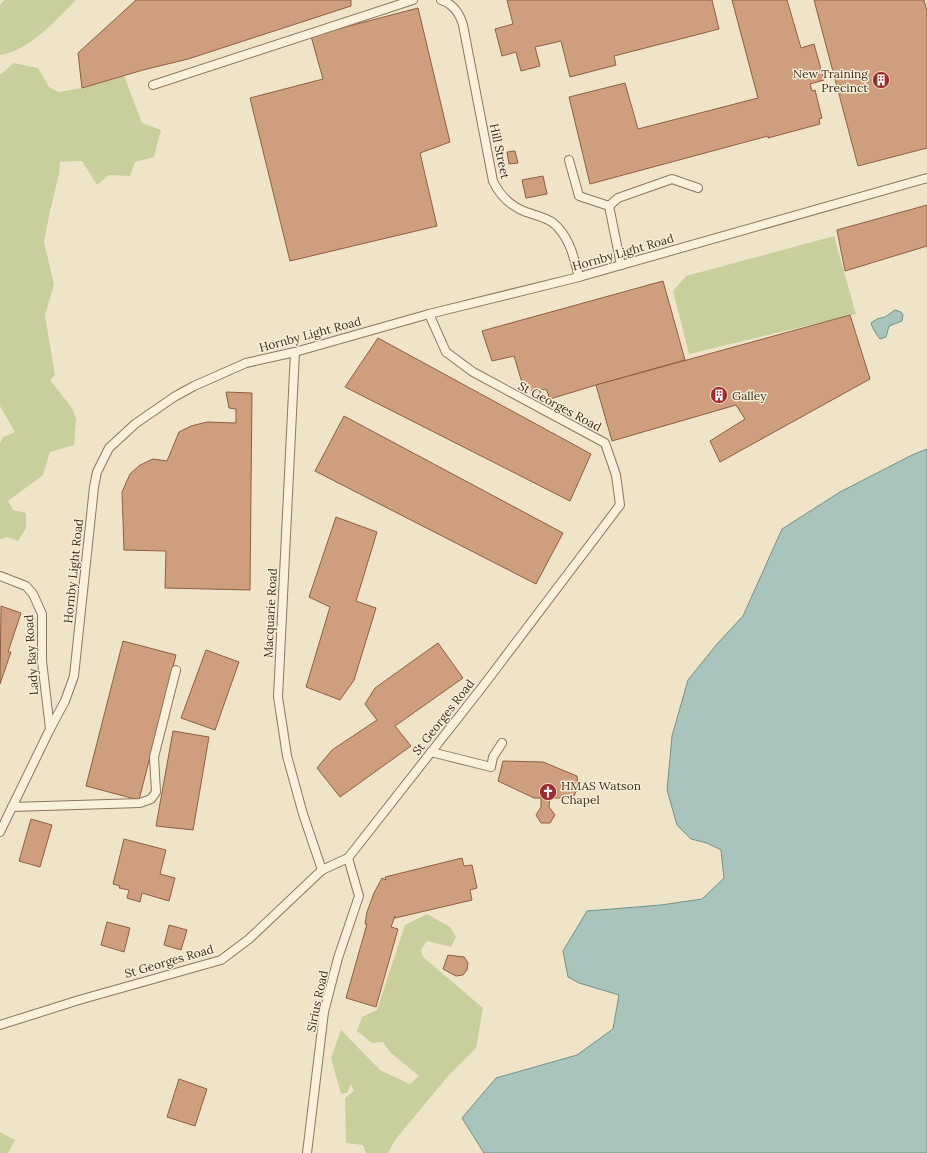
<svg xmlns="http://www.w3.org/2000/svg" width="927" height="1153" font-family="Lora,serif">
	<style>
		.green { fill: #c9cf9b }
		.water { fill: #a9c4bc; stroke: #6f938a }
		.building { fill: #cf9f7d; stroke: #8d5f41 }
		.lines { fill: none; stroke-linecap: round; stroke-linejoin: round }
		.service-casing { stroke: #8d765c; stroke-width: 10 }
		.service { stroke: #faf1dc; stroke-width: 8 }
		.labels { text-anchor: middle; dominant-baseline: central; stroke-width: 3; stroke-linejoin: round; paint-order: stroke }
		.poi-label { font-size: 12px; fill: #3d2e20; stroke: #f7eed8; text-anchor: start }
		.street-label { font-size: 12px; fill: #3d2e20; stroke: #f7eed8 }
	</style>
	<rect width="100%" height="100%" fill="#f0e4c8"/>
	<!-- green -->
	<g class="green">
		<path d="M4,0H76C56,20 29,51 0,55V5Z"/>
		<polygon points="14,63 38,68 49,87 58,92 82,88 124,76 142,123 161,130 154,157 135,162 130,176 109,175 97,185 82,161 60,162 59,174 50,211 44,242 54,284 45,315 55,375 50,380 72,408 76,419 74,445 50,452 43,475 8,501 13,510 26,513 26,528 18,541 7,537 0,539 0,443 3,437 15,432 0,406 0,75"/>
		<polygon points="834,236 856,314 689,354 673,291 686,276"/>
		<polygon points="427,914 450,927 456,937 451,947 427,941 421,950 423,957 483,1008 476,1048 449,1075 395,1140 388,1153 366,1153 363,1145 346,1143 345,1098 354,1091 351,1084 347,1093 341,1094 331,1058 341,1030 380,1070 410,1084 419,1076 390,1052 383,1042 372,1043 357,1031 362,1017 377,1010 405,925"/>
		<polygon points="0,1132 15,1140 8,1153 0,1153"/>
	</g>
	<!-- water -->
	<g class="water">
		<path d="M895,310L901,312L903,315L902,321L889,326L886,337L880,339C877,336 872,327 871,323L877,319L885,317Z"/>
		<polygon points="927,449 927,1153 484,1153 462,1118 496,1078 577,1055 613,1029 619,995 579,983 568,977 563,951 587,911 661,905 702,899 724,878 721,850 707,843 691,839 677,825 667,790 672,736 688,680 717,644 743,616 782,529 840,492 912,455"/>
	</g>
	<!-- building -->
	<g class="building">
		<polygon points="136,0 351,0 351,6 188,59 143,70 82,88 78,53"/>
		<polygon points="507,0 712,0 719,29 614,56 616,65 570,77 561,41 535,47 540,66 521,71 516,52 502,56 495,29 513,24"/>
		<polygon points="732,0 787,0 801,48 814,44 824,80 810,84 812,91 815,90 822,118 819,119 820,124 768,138 768,136 590,184 569,97 625,83 638,129 758,98"/>
		<polygon points="814,0 924,0 927,11 927,148 858,166"/>
		<polygon points="418,8 450,142 420,153 437,226 290,261 250,98 323,79 311,36"/>
		<polygon points="515,151 518,163 509,164 507,152"/>
		<polygon points="543,176 547,194 526,198 522,180"/>
		<polygon points="927,205 927,246 845,271 837,230"/>
		<polygon points="663,281 685,360 596,385 550,399 546,389 535,392 523,386 514,356 492,361 482,331"/>
		<polygon points="850,315 870,379 720,462 710,441 745,419 736,405 612,441 596,385"/>
		<polygon points="378,338 591,454 570,501 345,387"/>
		<polygon points="226,392 252,393 250,590 165,588 166,551 124,550 122,492 130,474 140,465 153,459 167,461 179,432 191,426 207,422 236,423 236,409 229,408"/>
		<polygon points="344,416 563,533 536,584 315,471"/>
		<polygon points="336,517 377,532 356,601 376,608 354,680 340,700 306,687 330,607 309,597"/>
		<polygon points="1,606 21,613 8,652 11,652 0,684"/>
		<polygon points="123,641 176,655 139,800 86,786"/>
		<polygon points="438,643 463,678 395,726 411,746 340,797 317,768 332,750 377,720 365,704 375,688"/>
		<polygon points="206,650 239,662 215,730 181,718"/>
		<polygon points="173,731 209,737 193,830 156,826"/>
		<polygon points="503,761 543,762 577,776 578,787 573,798 550,798 549,807 555,815 550,823 541,823 536,815 541,807 541,798 534,798 498,781"/>
		<polygon points="31,819 52,825 40,867 19,861"/>
		<polygon points="124,839 166,850 160,874 175,878 169,901 142,893 140,902 127,898 129,890 119,888 120,886 113,884"/>
		<polygon points="462,858 464,866 472,865 477,888 470,890 472,900 395,918 395,916 391,927 398,929 376,1007 346,998 367,924 365,924 367,912 374,893 382,878 386,880 385,877"/>
		<polygon points="107,922 130,928 124,952 101,945"/>
		<polygon points="169,925 187,930 181,950 164,945"/>
		<polygon points="448,955 464,957 468,963 467,970 463,975 456,976 443,969"/>
		<polygon points="179,1079 207,1089 195,1126 167,1117"/>
	</g>
	<g class="lines">
		<defs>
			<g id="service">
				<path d="M441,0C453,4 460,14 463,25L493,181C500,196 510,206 526,212C535,215 544,217 552,222C569,235 574,257 579,277"/>
				<polyline points="153,85 413,0"/>
				<polyline points="569,160 579,196 609,206"/>
				<polyline points="621,265 609,206 618,198 672,179 698,188"/>
				<polyline points="295,352 278,697 287,756 303,814 322,870"/>
				<polyline points="0,576 26,586 33,594 42,614 42,661 50,729"/>
				<polyline points="431,752 491,767 493,757 502,743"/>
				<polyline points="12,807 140,803 151,799 156,792 154,757 176,670"/>
				<polyline points="0,832 50,729 65,701 74,676 94,487 97,472 109,448 135,424 174,397 194,386 246,363 295,352 429,314 579,277 927,178"/>
				<polyline points="0,1025 79,1000 221,960 249,939 322,870 348,858 483,686 620,505 616,475 605,443 473,372 446,352 429,314"/>
				<polyline points="307,1153 324,1012 338,958 359,896 348,858"/>
			</g>
		</defs>
		<!-- service casing -->
		<use href="#service" class="service-casing"/>
		<!-- service -->
		<use href="#service" class="service"/>
	</g>
	<!-- icons -->
	<defs>
		<symbol id="building-disc" viewBox="-11 -11 22 22"><circle r="9.5" fill="#9e2a2b" stroke="#f7eed8"/><path d="M-4-6H4V6H1V3H-1V6H-4ZM-2.5-4.3h1.7v1.8h-1.7ZM.8-4.3h1.7v1.8H.8ZM-2.5-1h1.7V.8h-1.7ZM.8-1h1.7V.8H.8Z" fill="#fff"/></symbol>
		<symbol id="church-disc" viewBox="-11 -11 22 22"><circle r="9.5" fill="#9e2a2b" stroke="#f7eed8"/><path d="M-1.2-6h2.4v3.5h3.3v2.4h-3.3V6h-2.4V-.1h-3.3v-2.4h3.3Z" fill="#fff"/></symbol>
	</defs>
	<g fill-rule="evenodd">
		<use href="#building-disc" x="871" y="70" width="20" height="20"/>
		<use href="#building-disc" x="709" y="385" width="20" height="20"/>
		<use href="#church-disc" x="538" y="782" width="20" height="20"/>
	</g>
	<g class="labels">
		<!-- poi labels -->
		<g class="poi-label">
			<text x="868" y="73" text-anchor="end">New Training<tspan x="868" dy="14">Precinct</tspan></text>
			<text x="732" y="395">Galley</text>
			<text x="561" y="785">HMAS Watson<tspan x="561" dy="14">Chapel</tspan></text>
		</g>
		<!-- street labels -->
		<g class="street-label">
			<text transform="translate(500 151) rotate(78)">Hill Street</text>
			<text transform="translate(623 252) rotate(-16)">Hornby Light Road</text>
			<text transform="translate(310 334) rotate(-15)">Hornby Light Road</text>
			<text transform="translate(560 406) rotate(28)">St Georges Road</text>
			<text transform="translate(73 571) rotate(-84)">Hornby Light Road</text>
			<text transform="translate(270 613) rotate(-87)">Macquarie Road</text>
			<text transform="translate(31 655) rotate(-94)">Lady Bay Road</text>
			<text transform="translate(443 717) rotate(-52)">St Georges Road</text>
			<text transform="translate(169 961) rotate(-16)">St Georges Road</text>
			<text transform="translate(317 1001) rotate(-78)">Sirius Road</text>
		</g>
	</g>
</svg>
